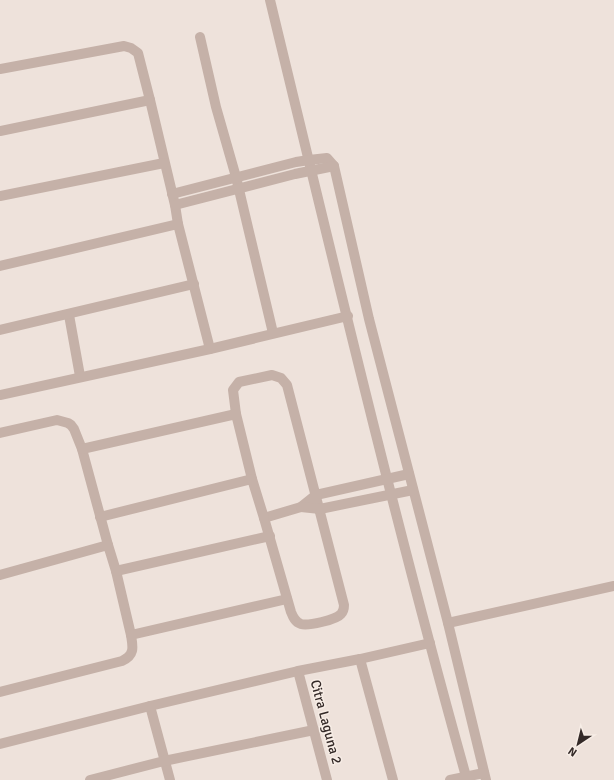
<svg xmlns="http://www.w3.org/2000/svg" width="614" height="780" font-family="Signika,sans-serif">
	<style>
		.lines { fill: none; stroke-linecap: round; stroke-linejoin: round }
		.minor { stroke: #c5b1a8; stroke-width: 10 }
		.labels { text-anchor: middle; dominant-baseline: central; stroke-width: 3; stroke-linejoin: round; paint-order: stroke }
		.street-label { font-size: 14px; fill: #332927; stroke: #f7ede6 }
	</style>
	<rect width="100%" height="100%" fill="#eee2db"/>
	<g class="lines">
		<!-- minor -->
		<g class="minor">
			<path d="M270,0C333,261 395,522 467,780"/>
			<polyline points="200,37 216,107 236,177 273,333"/>
			<polyline points="0,69 124,46 131,48 138,53 150,100 175,205 178,224"/>
			<polyline points="0,131 150,100"/>
			<polyline points="172,194 296,162 309,160 327,158 334,166 369,319 448,623 486,780"/>
			<polyline points="0,196 164,163"/>
			<polyline points="175,205 295,174 334,166"/>
			<polyline points="0,266 178,224 210,349"/>
			<polyline points="69,315 80,376"/>
			<polyline points="0,330 194,284"/>
			<polyline points="0,395 210,349 348,316"/>
			<path d="M236,414L233,390L239,382L272,375L281,378L287,385L344,605C344,608 344,611 341,614C336,620 308,626 301,624C295,622 293,617 291,612L264,518L301,507L316,495L409,474"/>
			<polyline points="0,433 57,420 68,423 71,425 74,429 82,449 108,545"/>
			<polyline points="82,449 236,414 252,479"/>
			<polyline points="301,507 320,509 413,490"/>
			<polyline points="100,517 252,479 264,518"/>
			<polyline points="116,571 131,635"/>
			<polyline points="0,575 108,545 116,571 270,536"/>
			<polyline points="448,623 614,586"/>
			<polyline points="360,659 393,780"/>
			<polyline points="298,671 327,780"/>
			<path d="M0,692L122,661C135,655 133,647 131,635L287,599"/>
			<polyline points="150,706 170,780"/>
			<polyline points="0,744 150,706 298,671 360,659 430,643"/>
			<polyline points="90,780 164,761 314,730"/>
			<polyline points="450,780 484,773"/>
		</g>
	</g>
	<g class="labels">
		<!-- street labels -->
		<g class="street-label">
			<text transform="translate(326 722) rotate(75)">Citra Laguna 2</text>
		</g>
	</g>
	<!-- north arrow -->
	<g transform="translate(578 744) rotate(215)" stroke="#f7ede6" stroke-width="3" paint-order="stroke">
	<path d="M0-3L7 15L0 10L-7 15Z" fill="#332927"/>
	<text y="-6" font-size="11" font-weight="bold" text-anchor="middle" fill="#332927">N</text>
	</g>
</svg>
